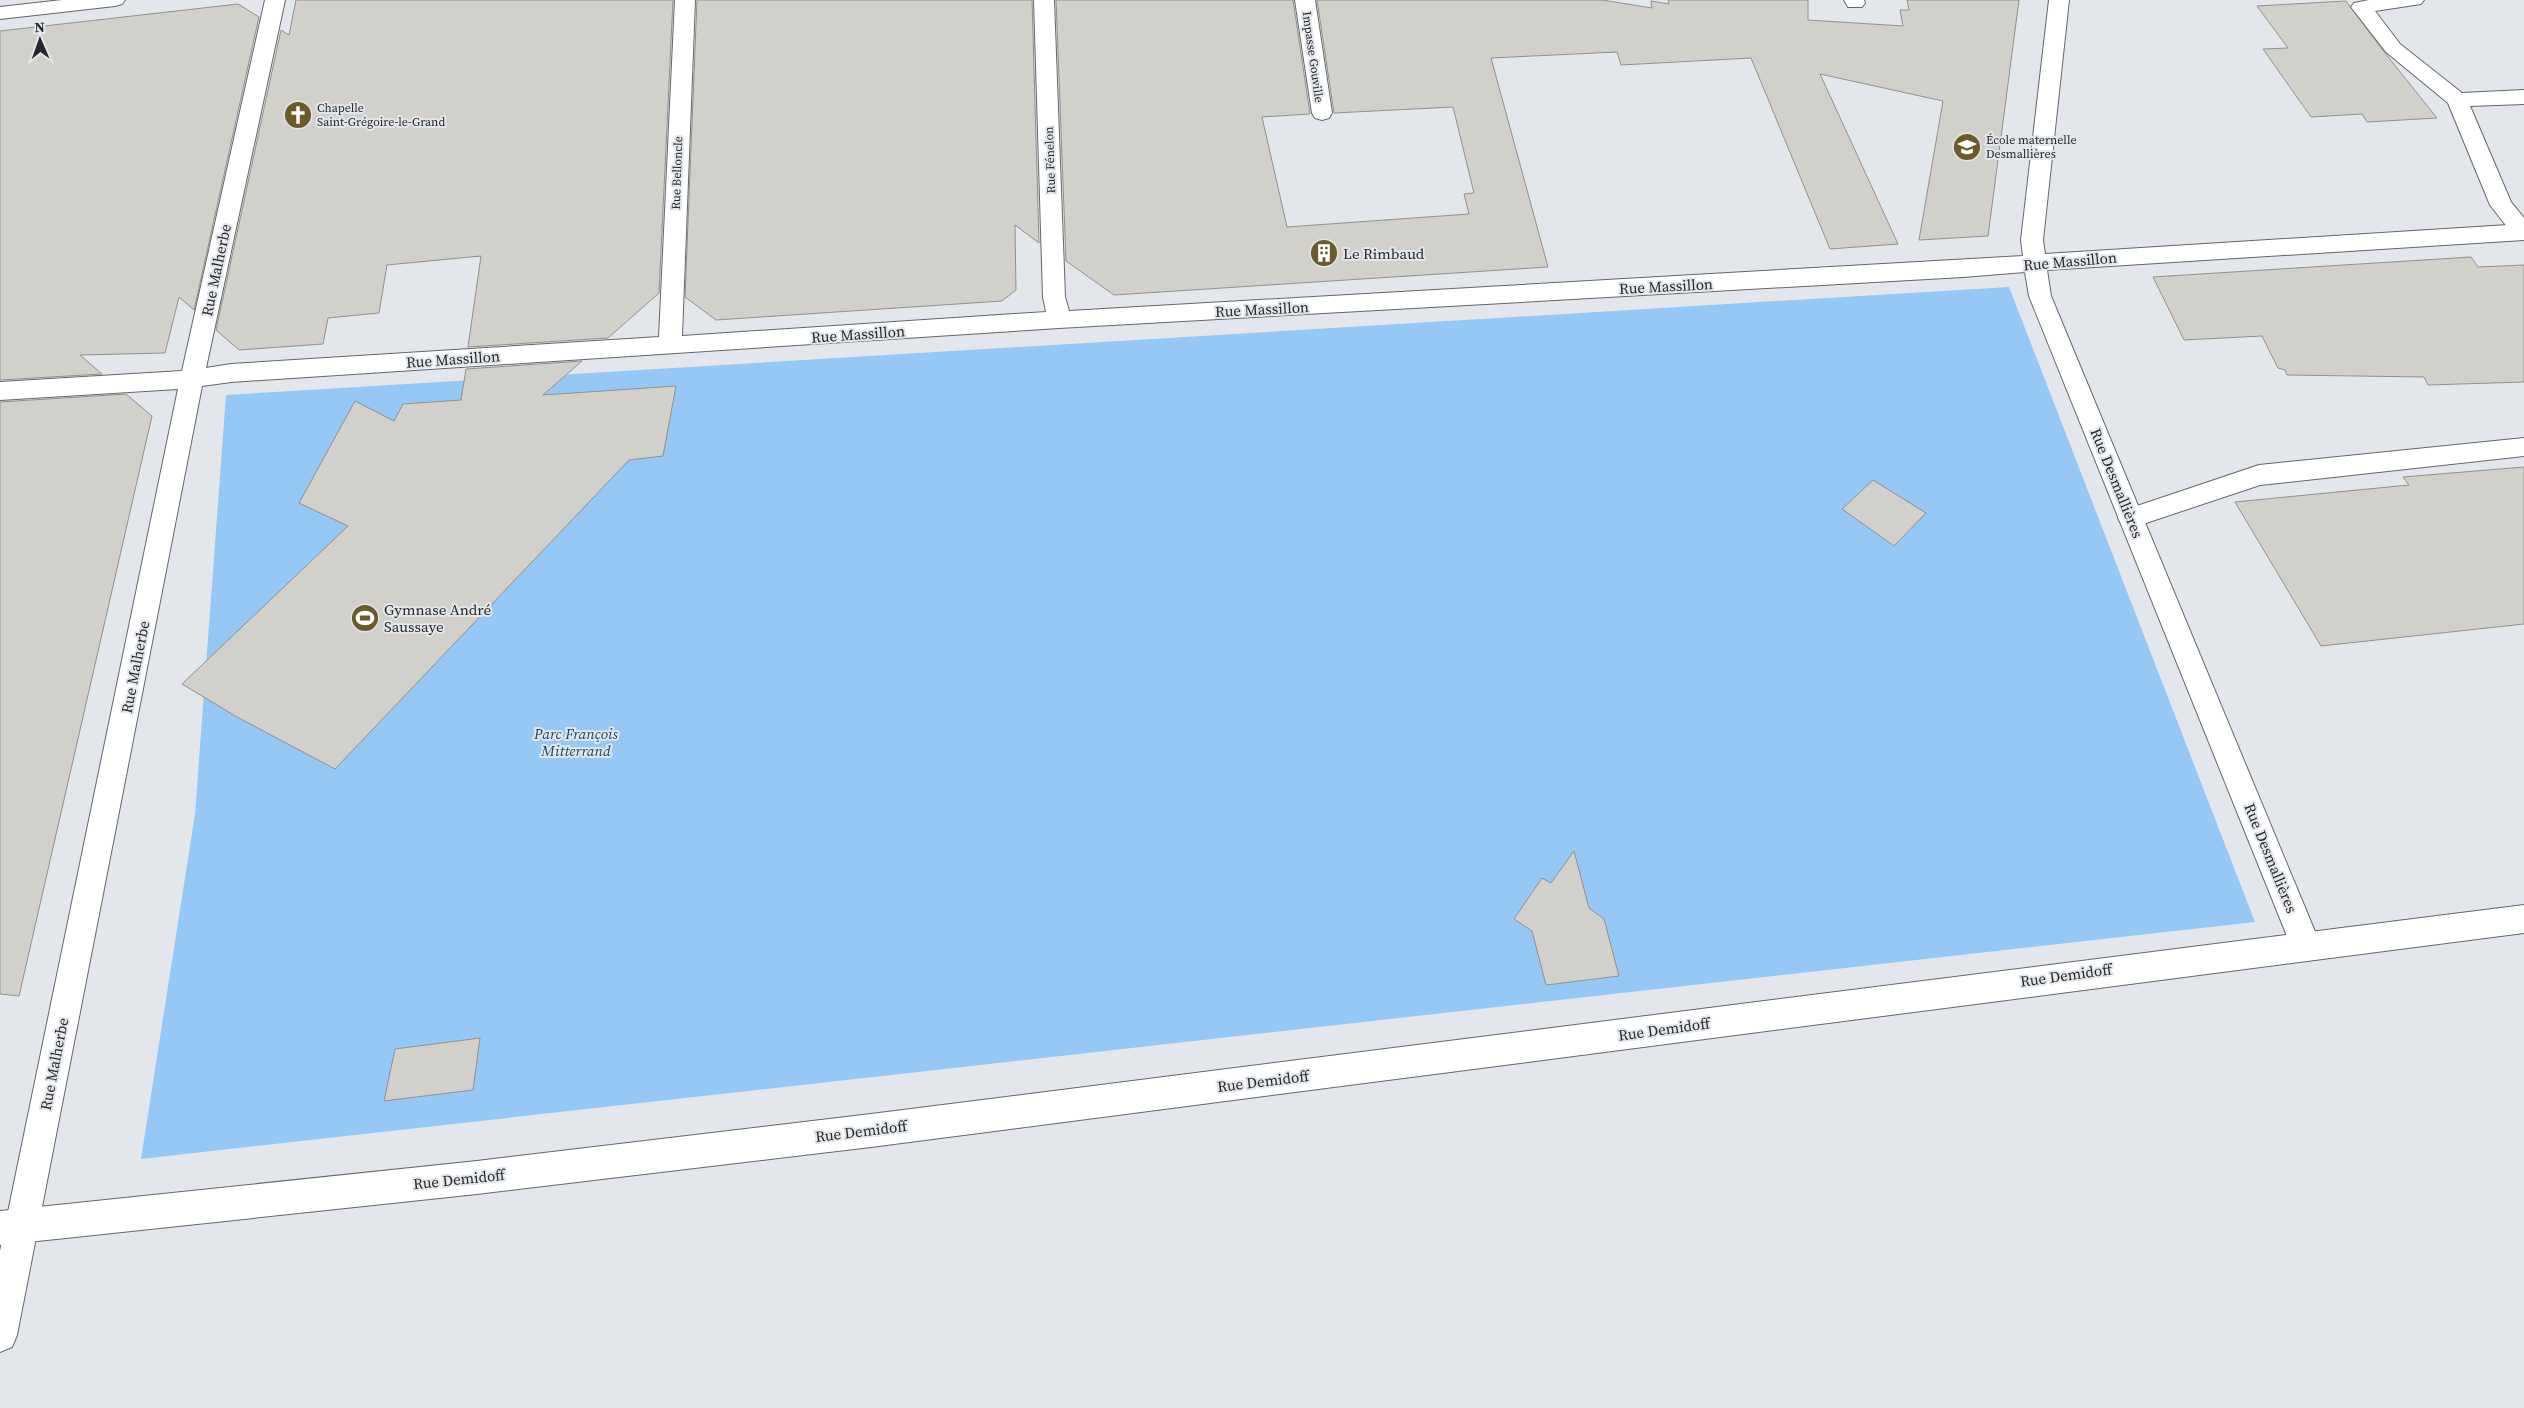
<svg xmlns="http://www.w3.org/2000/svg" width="2524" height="1408" font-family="'Source Serif 4',serif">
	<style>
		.green { fill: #95c8f4 }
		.building { fill: #d1d0cb; stroke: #92908c }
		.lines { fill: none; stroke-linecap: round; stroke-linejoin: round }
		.service-casing { stroke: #63676a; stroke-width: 2 }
		.minor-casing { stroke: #63676a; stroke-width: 2 }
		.tertiary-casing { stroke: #63676a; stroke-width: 2 }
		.service { fill: #fff; fill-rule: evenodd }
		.minor { fill: #fff; fill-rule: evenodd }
		.tertiary { fill: #fff; fill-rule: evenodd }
		.labels { text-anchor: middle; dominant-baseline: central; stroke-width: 4; stroke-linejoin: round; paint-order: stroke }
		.far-street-label { font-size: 12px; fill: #262829; stroke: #e3e7eb }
		.far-poi-label { font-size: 12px; fill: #262829; stroke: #e3e7eb; text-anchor: start }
		.poi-label { font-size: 15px; fill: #262829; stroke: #e3e7eb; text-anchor: start }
		.street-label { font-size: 15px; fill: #262829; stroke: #e3e7eb }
		.park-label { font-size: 15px; font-style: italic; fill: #16476c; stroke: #e3e7eb }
	</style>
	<rect width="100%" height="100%" fill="#e3e7eb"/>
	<!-- green -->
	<polygon class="green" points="2009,287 2255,922 141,1159 195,814 226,395"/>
	<!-- building -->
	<g class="building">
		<polygon points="296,0 673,0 659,293 608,338 468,347 481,256 387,265 379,313 328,318 323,344 239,350 216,330 281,30 289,35"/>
		<polygon points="697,0 1032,0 1039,243 1015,225 1016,290 1002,301 716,320 685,297"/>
		<polygon points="1056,0 1293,0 1310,114 1262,117 1287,227 1469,214 1464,194 1474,193 1453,107 1334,113 1317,0 1602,0 1652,8 1651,1 1669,4 1668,0 1808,0 1808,20 1903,26 1900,10 1909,10 1907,0 2019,0 1988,236 1919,240 1943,101 1820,74 1898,244 1830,249 1751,58 1621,65 1617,52 1491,58 1548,267 1114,295 1066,261"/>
		<polygon points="2346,1 2385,53 2437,118 2367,122 2362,114 2311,117 2263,49 2288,48 2257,6"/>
		<polygon points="238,4 259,17 194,310 179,297 165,353 80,355 102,374 0,380 0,31"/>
		<polygon points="2471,257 2478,267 2524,265 2524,382 2428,385 2424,377 2287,375 2285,370 2278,368 2262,336 2184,340 2153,277"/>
		<polygon points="582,361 543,395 676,386 663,456 629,460 335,769 237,717 182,684 348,526 299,503 355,401 394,421 403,404 461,400 466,369"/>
		<polygon points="126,394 152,416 19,996 0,994 0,402"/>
		<polygon points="2524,467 2524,624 2321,646 2235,502 2409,485 2403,477"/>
		<polygon points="1873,480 1926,513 1894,546 1842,509"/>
		<polygon points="1574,851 1589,908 1604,919 1619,976 1546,985 1532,931 1514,919 1542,878 1551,883"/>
		<polygon points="480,1038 473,1090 384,1101 395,1049"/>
	</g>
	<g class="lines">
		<defs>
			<g id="service">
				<polygon points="1295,0 1315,0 1332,113 1329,118 1322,120 1315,118 1312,113"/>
				<polygon points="1844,0 1864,0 1865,3 1862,7 1848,7"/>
				<polygon points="2424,0 2421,4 2375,11 2400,44 2462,93 2524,90 2524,104 2470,106 2511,202 2524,218 2524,239 2515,237 2490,205 2448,103 2386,52 2351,7 2354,3 2369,0"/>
				<polygon points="2524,438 2524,456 2260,485 2131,528 2122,525 2118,518 2122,511 2259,465"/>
			</g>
			<g id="minor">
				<polygon points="62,0 125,0 122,4 115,6 0,19 0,7"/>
				<polygon points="265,0 285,0 206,368 231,364 659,337 675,0 695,0 682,336 1046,312 1043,297 1034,0 1054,0 1065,297 1069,311 2023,256 2021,240 2049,0 2069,0 2043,240 2045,254 2524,224 2524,240 2047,270 2051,296 2321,946 2317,956 2306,960 2295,956 2291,946 2029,296 2025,272 1963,277 1059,328 231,382 202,386 17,1335 12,1347 0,1352 0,1251 178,389 0,400 0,382 182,371"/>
			</g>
			<polygon id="tertiary" points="2524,905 2524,933 871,1147 477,1194 0,1245 0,1211 477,1161 871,1114"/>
		</defs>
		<!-- service casing -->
		<use href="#service" class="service-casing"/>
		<!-- minor casing -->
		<use href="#minor" class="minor-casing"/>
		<!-- tertiary casing -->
		<use href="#tertiary" class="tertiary-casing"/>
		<!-- service -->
		<use href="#service" class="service"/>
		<!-- minor -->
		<use href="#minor" class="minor"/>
		<!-- tertiary -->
		<use href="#tertiary" class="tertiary"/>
	</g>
	<!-- icons -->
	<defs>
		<symbol id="church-disc" viewBox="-11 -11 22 22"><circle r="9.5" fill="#6a5b28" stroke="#e3e7eb"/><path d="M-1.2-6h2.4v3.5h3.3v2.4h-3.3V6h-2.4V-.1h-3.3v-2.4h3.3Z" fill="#fff"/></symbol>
		<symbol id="school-disc" viewBox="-11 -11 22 22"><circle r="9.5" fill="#6a5b28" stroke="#e3e7eb"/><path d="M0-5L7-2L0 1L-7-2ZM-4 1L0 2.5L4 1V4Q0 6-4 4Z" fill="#fff"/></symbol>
		<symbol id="building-disc" viewBox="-11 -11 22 22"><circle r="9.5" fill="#6a5b28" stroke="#e3e7eb"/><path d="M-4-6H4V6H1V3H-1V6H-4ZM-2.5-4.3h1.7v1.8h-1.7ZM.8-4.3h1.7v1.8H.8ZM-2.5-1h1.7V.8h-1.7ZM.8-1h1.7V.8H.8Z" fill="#fff"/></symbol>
		<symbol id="stadium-disc" viewBox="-11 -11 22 22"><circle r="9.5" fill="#6a5b28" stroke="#e3e7eb"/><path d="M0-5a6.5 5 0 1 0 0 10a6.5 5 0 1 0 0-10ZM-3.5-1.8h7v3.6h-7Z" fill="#fff"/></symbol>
	</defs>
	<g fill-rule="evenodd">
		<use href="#church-disc" x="282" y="99" width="32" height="32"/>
		<use href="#school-disc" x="1951" y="131" width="32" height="32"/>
		<use href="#building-disc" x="1308" y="237" width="32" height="32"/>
		<use href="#stadium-disc" x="349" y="602" width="32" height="32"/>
	</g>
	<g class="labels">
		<!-- far-street labels -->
		<g class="far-street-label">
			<text transform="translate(1313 57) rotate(82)">Impasse Gouville</text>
			<text transform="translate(1050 160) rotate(-92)">Rue Fénelon</text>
			<text transform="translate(677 173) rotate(-88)">Rue Belloncle</text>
		</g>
		<!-- far-poi labels -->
		<g class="far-poi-label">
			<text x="317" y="108">Chapelle<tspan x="317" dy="14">Saint-Grégoire-le-Grand</tspan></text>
			<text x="1986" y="140">École maternelle<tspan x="1986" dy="14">Desmallières</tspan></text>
		</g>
		<!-- poi labels -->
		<g class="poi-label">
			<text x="1343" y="253">Le Rimbaud</text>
			<text x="384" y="609">Gymnase André<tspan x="384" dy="17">Saussaye</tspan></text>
		</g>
		<!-- street labels -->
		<g class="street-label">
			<text transform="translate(2070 261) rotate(-5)">Rue Massillon</text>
			<text transform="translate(216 270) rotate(-78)">Rue Malherbe</text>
			<text transform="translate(1666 286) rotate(-3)">Rue Massillon</text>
			<text transform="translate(1262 309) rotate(-3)">Rue Massillon</text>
			<text transform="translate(858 334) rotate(-4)">Rue Massillon</text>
			<text transform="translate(453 359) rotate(-4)">Rue Massillon</text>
			<text transform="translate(2117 483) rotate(68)">Rue Desmallières</text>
			<text transform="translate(135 667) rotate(-79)">Rue Malherbe</text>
			<text transform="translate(2271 858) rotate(68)">Rue Desmallières</text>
			<text transform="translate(2066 975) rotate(-8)">Rue Demidoff</text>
			<text transform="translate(1664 1029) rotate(-8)">Rue Demidoff</text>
			<text transform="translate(54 1064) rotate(-79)">Rue Malherbe</text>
			<text transform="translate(1263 1081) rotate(-7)">Rue Demidoff</text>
			<text transform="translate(861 1131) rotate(-7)">Rue Demidoff</text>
			<text transform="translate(459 1179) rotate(-6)">Rue Demidoff</text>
		</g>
		<!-- park labels -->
		<g class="park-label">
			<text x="576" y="733">Parc François<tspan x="576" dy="17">Mitterrand</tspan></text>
		</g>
	</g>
	<!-- north arrow -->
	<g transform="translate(40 40) rotate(358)" stroke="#e3e7eb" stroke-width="4" paint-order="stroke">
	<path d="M0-4L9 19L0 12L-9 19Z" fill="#262829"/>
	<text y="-8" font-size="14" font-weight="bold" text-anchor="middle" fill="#262829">N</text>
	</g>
</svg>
